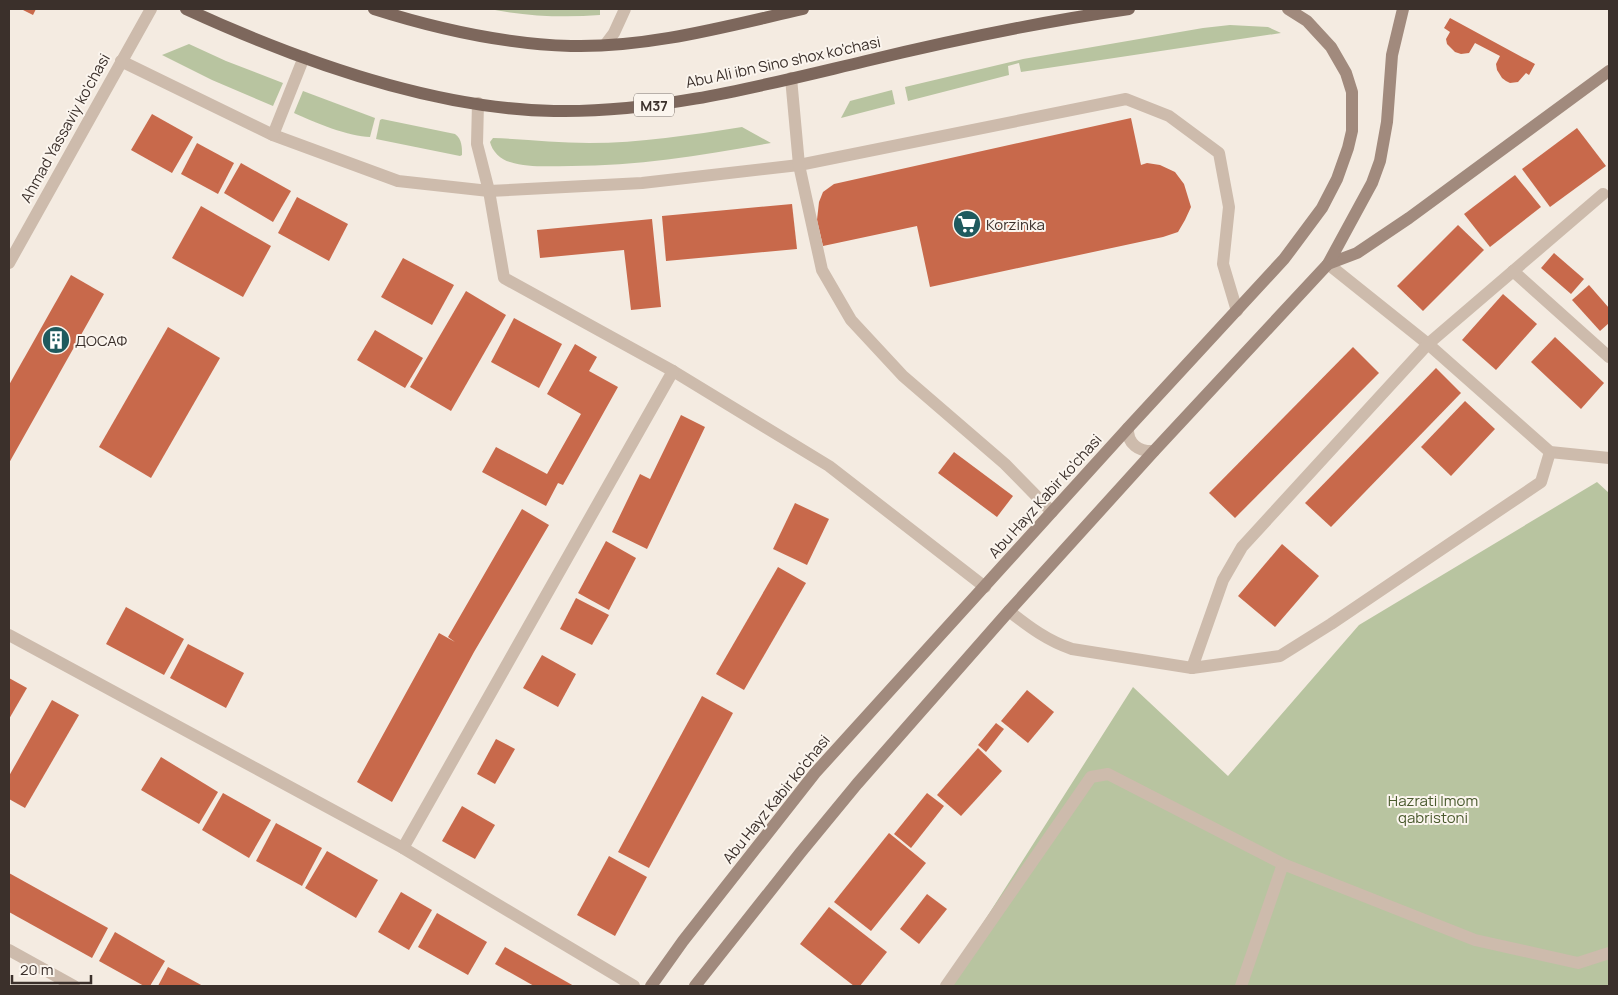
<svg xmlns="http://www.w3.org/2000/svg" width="1618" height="995" font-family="Manrope,sans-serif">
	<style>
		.green { fill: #b8c4a0 }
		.building { fill: #c8694b }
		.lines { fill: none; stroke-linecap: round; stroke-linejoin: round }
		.service { stroke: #cdbbac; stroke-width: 12 }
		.minor { stroke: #cdbbac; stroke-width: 12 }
		.secondary { stroke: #a18a7d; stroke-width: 12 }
		.primary { stroke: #7d675c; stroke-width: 12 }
		.labels { text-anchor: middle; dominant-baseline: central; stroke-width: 4; stroke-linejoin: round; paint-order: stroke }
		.shield { fill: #fbf5ee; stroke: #756b66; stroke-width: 1 }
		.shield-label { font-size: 14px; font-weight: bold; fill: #3b302b }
		.street-label { font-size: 15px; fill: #3b302b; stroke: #fbf5ee }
		.poi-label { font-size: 15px; fill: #3b302b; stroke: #fbf5ee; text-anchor: start }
		.park-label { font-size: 15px; fill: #4a5a2e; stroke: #fbf5ee }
	</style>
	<rect width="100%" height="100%" fill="#f4ebe1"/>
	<!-- green -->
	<g class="green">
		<path d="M489,9H600V15C562,18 526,16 489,9Z"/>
		<polygon points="1230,25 1268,27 1281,33 1021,72 1019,63 1008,66 1009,75 908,101 905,87 1023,59 1203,28"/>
		<polygon points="189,44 226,61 283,83 273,106 212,80 162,55"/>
		<polygon points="892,90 895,104 841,118 850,101"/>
		<path d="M303,91L375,118L370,137C350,137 313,122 294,113Z"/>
		<path d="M382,119L455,134C462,139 462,147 462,155L460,156L376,139L380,120Z"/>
		<path d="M742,127L771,143C704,155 638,166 571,166C551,166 529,168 510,162C501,160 492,151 490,142L493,138C525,139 557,143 589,143C640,143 691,135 742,127Z"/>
		<polygon points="1597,482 1609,493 1609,986 943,986 1133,687 1228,776 1359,625"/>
	</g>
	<!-- building -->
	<g class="building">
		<polygon points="21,9 36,9 33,15"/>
		<polygon points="1450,18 1535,64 1529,75 1526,73 1518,82 1510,83 1506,81 1502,78 1497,70 1496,64 1500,56 1475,43 1469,53 1461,54 1455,52 1447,44 1446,39 1450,32 1444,28"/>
		<polygon points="152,114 193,137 172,173 131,150"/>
		<polygon points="1131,118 1141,165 1147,163 1160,165 1175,172 1184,184 1191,207 1185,220 1178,232 1163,237 930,287 917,226 823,246 817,220 819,202 823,192 834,184"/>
		<polygon points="1577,128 1606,166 1550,207 1522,169"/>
		<polygon points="197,143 234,163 218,194 181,174"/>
		<polygon points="241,163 291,191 273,222 224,193"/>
		<polygon points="1515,175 1541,207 1490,247 1464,214"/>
		<polygon points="297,197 348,224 329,261 278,233"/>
		<polygon points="792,204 797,249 666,261 662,216"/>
		<polygon points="201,206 271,246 243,297 172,258"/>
		<polygon points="652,219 661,307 631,310 624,250 540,258 537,230"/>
		<polygon points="1458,225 1484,250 1423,311 1397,286"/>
		<polygon points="1554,253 1584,279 1571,294 1541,268"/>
		<polygon points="403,258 454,285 432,325 381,297"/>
		<polygon points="71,275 104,294 9,463 9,385"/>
		<polygon points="1589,285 1609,308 1609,323 1600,331 1572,300"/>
		<polygon points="466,291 506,315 451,411 410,387"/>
		<polygon points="1503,294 1537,324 1496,370 1462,340"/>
		<polygon points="514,318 562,344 539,388 491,362"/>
		<polygon points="168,327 220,358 151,478 99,447"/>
		<polygon points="375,330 423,358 405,388 357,360"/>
		<polygon points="1555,337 1604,383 1581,409 1531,362"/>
		<polygon points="575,344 597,357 589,371 618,387 563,485 558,483 546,506 482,472 496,447 547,474 581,414 547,394"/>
		<polygon points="1353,347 1379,373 1235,518 1209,493"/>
		<polygon points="1436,368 1461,393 1331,527 1305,503"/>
		<polygon points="1465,401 1495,429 1451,476 1421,447"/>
		<polygon points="681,415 705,427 647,549 612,532 640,474 650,479"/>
		<polygon points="954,452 1013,496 997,517 938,473"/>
		<polygon points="795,503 829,519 807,565 773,549"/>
		<polygon points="522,509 549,525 474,652 392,802 357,782 439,633 455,642 448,637"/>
		<polygon points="606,541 636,558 609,610 578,593"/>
		<polygon points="1282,544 1319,576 1275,627 1238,596"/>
		<polygon points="778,567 806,583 744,690 716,674"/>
		<polygon points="576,598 609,615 592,645 560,629"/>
		<polygon points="126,607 184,639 164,675 106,644"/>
		<polygon points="188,644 244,673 226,708 170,678"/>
		<polygon points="542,655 576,674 558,707 523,688"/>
		<polygon points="9,678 27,688 9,719"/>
		<polygon points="1027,690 1054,712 1028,743 1001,721"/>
		<polygon points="702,696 733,713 649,868 618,852"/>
		<polygon points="52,700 79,715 25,808 9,799 9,776"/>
		<polygon points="996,723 1004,729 986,752 978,745"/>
		<polygon points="496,739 515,749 495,784 477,774"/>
		<polygon points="978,748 1002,771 961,816 937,795"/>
		<polygon points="161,757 218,792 199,824 141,790"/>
		<polygon points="223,793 271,820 249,858 202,830"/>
		<polygon points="927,793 944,806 911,848 894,834"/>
		<polygon points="462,806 495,825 475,859 442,841"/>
		<polygon points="276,823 322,848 302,886 256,861"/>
		<polygon points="889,833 926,863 871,931 834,902"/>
		<polygon points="327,851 378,880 356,918 305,888"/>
		<polygon points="609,856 647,877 615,936 577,915"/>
		<polygon points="9,873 108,928 92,958 9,912"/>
		<polygon points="401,892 432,910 409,950 378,932"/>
		<polygon points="927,894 947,909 919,944 900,929"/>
		<polygon points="829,907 887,952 860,986 854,986 800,944"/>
		<polygon points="437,913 487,942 468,975 418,947"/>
		<polygon points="115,932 165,961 150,986 144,986 99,961"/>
		<polygon points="505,947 574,986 534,986 495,964"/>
		<polygon points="168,967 203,986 158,986"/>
	</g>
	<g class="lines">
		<!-- service -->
		<g class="service">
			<polyline points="121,61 273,135 398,181 489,191 642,183 799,165 1126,99 1169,116 1219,153 1229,207 1223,264 1237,311"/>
			<polyline points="791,78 799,165 822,270 851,320 903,376 1005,464 1052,512"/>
			<polyline points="478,103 477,144 489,191 504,278 673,371 829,466 985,587"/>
			<polyline points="273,135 304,57"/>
			<polyline points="1328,264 1428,344 1550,452 1609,458"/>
			<polyline points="1513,271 1609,357"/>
			<path d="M1009,611C1029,627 1048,641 1072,649L1192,668L1280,656L1331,624L1541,482L1550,452"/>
			<polyline points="1192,668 1223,580 1242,547 1428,344 1603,194"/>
			<polyline points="403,848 673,371"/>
			<polyline points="946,986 1091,777 1108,774 1283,864"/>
			<polyline points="1241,986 1283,864 1475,940 1578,963 1609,953"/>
		</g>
		<!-- minor -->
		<g class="minor">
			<polyline points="605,45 614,33 625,9"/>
			<polyline points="9,263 151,9"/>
			<path d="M1128,428C1127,444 1139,452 1154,451"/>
			<polyline points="9,635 403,848 634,986"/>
			<polyline points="9,950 74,986"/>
		</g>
		<!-- secondary -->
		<g class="secondary">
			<polyline points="1328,264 1357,253 1409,218 1609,71"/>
			<polyline points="651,986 683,941 815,773 1128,428 1284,259 1322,208 1337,179 1348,148 1352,131 1352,92 1346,73 1331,47 1307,21 1288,9"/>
			<polyline points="695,986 801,852 857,784 1009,611 1154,451 1328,264 1372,183 1380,161 1387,122 1392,55 1403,9"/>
		</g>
		<!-- primary -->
		<g class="primary">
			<path d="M186,9C295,59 433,109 554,111C660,113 764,85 866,61C953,40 1040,22 1129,9"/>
			<path d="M374,9C437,29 505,44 571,46C649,48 727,26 803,9"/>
		</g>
	</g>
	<!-- icons -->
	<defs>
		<symbol id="supermarket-disc" viewBox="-11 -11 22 22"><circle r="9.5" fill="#1f5a5e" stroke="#fbf5ee"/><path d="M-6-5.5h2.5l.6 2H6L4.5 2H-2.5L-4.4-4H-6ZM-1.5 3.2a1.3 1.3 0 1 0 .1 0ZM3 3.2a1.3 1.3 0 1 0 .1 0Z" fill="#fff"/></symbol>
		<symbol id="building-disc" viewBox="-11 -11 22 22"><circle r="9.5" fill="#1f5a5e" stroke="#fbf5ee"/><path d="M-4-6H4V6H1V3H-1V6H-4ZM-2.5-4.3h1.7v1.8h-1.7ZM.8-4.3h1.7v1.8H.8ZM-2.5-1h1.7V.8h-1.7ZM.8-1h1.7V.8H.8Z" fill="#fff"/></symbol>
	</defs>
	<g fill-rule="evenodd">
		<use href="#supermarket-disc" x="951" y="208" width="32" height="32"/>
		<use href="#building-disc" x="40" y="324" width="32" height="32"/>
	</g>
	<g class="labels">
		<!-- shield labels -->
		<rect class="shield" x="634" y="93.5" width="40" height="23" rx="4"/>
		<g class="shield-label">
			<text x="654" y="105">M37</text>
		</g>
		<!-- street labels -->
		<g class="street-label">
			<text transform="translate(783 62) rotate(-12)">Abu Ali ibn Sino shox ko'chasi</text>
			<text transform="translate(65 128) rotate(-61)">Ahmad Yassaviy ko'chasi</text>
			<text transform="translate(1045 496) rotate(-48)">Abu Hayz Kabir ko'chasi</text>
			<text transform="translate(776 799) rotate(-51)">Abu Hayz Kabir ko'chasi</text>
		</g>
		<!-- poi labels -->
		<g class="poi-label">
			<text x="986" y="224">Korzinka</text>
			<text x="75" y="340">ДОСАФ</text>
		</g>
		<!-- park labels -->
		<g class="park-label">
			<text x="1433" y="800">Hazrati Imom<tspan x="1433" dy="17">qabristoni</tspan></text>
		</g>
	</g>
	<!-- border -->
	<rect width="1618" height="995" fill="none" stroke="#3b302b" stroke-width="20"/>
	<!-- scale -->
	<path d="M12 975v8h79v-8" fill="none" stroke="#3b302b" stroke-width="2.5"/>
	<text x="20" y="975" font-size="15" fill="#3b302b" stroke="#fbf5ee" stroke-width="4" paint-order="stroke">20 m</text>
</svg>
